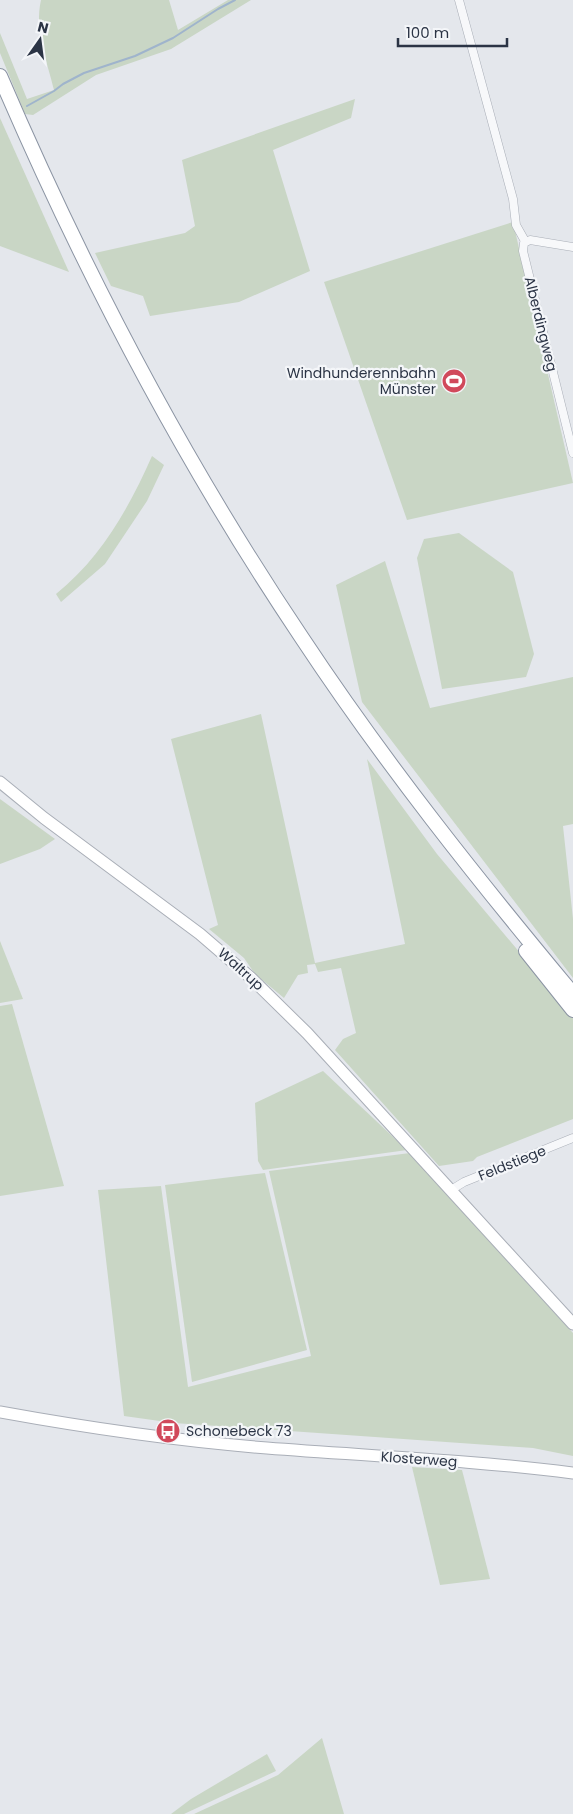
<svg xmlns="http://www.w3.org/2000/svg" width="573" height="1814" font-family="Poppins,sans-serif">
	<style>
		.green { fill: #c9d6c5 }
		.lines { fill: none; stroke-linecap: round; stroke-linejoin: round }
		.stream { stroke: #9fb4cc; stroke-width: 2 }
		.street-casing { stroke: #a9aeb7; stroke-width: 9 }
		.secondary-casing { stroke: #a9aeb7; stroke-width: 13 }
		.highway-casing { stroke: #8b94a3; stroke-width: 16 }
		.street { stroke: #f7f8fa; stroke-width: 8 }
		.secondary { stroke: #fff; stroke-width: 11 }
		.highway { stroke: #fff; stroke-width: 14 }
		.labels { text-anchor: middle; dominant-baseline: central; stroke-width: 4.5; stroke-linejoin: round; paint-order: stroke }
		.street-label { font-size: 14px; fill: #2b3445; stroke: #f4f6f9 }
		.poi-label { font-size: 14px; fill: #2b3445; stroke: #f4f6f9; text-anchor: end }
	</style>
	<rect width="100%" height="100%" fill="#e4e7ec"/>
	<!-- green -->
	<g class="green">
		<path d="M41,0H169L178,30L228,0H251L171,49L96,75L33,115L25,114L0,53V33L27,99L54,90C47,60 34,31 41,0Z"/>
		<polygon points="355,99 351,118 273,150 310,271 239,302 150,316 143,296 111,286 95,253 185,233 195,226 182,160"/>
		<polygon points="0,118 69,272 0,246"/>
		<polygon points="513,222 573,483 407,520 324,282"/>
		<path d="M152,456L164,465L147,501L105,564L61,602L56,594C101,558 129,508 152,456Z"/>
		<polygon points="459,533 513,572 534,654 526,677 442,689 417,558 424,539"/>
		<polygon points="385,561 430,708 573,677 573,824 563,826 573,919 573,978 362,702 336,585"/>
		<polygon points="261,714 315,963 405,944 367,759 437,854 573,1016 573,1119 477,1157 473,1161 439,1166 335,1050 343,1039 356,1033 341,968 318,972 315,964 307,965 308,973 298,975 284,998 255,974 244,958 209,929 218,925 171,739"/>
		<polygon points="0,799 55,839 40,849 0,864"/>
		<polygon points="0,941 23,999 0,1003"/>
		<polygon points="12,1004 64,1186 0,1196 0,1006"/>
		<polygon points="323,1071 407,1150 263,1170 258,1161 255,1103"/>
		<polygon points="410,1153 573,1333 573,1456 533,1448 174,1423 124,1416 98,1190 161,1186 188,1387 311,1356 269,1171"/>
		<polygon points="265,1173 307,1350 192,1382 165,1185"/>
		<polygon points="412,1467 462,1470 490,1579 440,1585"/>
		<polygon points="322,1738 344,1814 194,1814 278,1775"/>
		<polygon points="267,1754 276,1771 184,1814 171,1814 191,1799"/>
	</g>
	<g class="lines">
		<!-- stream -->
		<polyline class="stream" points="27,106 54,91 63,84 84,73 135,56 173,38 218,9 235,0"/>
		<defs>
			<g id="street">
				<polyline points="459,0 513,199 516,225 525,241"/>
				<polyline points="573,247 530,240 524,243 523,251 573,453"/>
				<polyline points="451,1190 464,1182 573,1138"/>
			</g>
			<g id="secondary">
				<polyline points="0,782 44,818 200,934 251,978 307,1033 573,1324"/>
				<path d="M0,1412C88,1428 177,1441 267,1448C369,1456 471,1460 573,1473"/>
			</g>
			<g id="highway">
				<path d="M0,76C84,272 183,461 302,638C384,762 477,879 573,994"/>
				<polyline points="526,951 573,1010"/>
			</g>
		</defs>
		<!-- street casing -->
		<use href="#street" class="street-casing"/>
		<!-- secondary casing -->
		<use href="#secondary" class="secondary-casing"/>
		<!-- highway casing -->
		<use href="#highway" class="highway-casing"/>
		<!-- street -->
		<use href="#street" class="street"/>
		<!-- secondary -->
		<use href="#secondary" class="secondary"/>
		<!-- highway -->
		<use href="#highway" class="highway"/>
	</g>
	<!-- icons -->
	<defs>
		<symbol id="stadium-disc" viewBox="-11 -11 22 22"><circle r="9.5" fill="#d1495b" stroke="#f4f6f9"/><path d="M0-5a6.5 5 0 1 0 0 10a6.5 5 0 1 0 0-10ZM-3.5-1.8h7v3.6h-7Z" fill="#fff"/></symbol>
		<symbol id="bus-disc" viewBox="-11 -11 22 22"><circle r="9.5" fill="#d1495b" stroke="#f4f6f9"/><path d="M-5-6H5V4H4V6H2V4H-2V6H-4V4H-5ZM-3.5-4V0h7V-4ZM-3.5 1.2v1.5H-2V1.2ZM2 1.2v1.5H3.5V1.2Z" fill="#fff"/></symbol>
	</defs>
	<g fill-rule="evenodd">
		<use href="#stadium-disc" x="440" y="367" width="28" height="28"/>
		<use href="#bus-disc" x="154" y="1417" width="28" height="28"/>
	</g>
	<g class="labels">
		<!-- street labels -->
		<g class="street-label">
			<text transform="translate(541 324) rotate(76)">Alberdingweg</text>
			<text transform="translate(241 969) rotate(42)">Waltrup</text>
			<text transform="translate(512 1163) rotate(-22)">Feldstiege</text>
			<text transform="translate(419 1459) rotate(4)">Klosterweg</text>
		</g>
		<!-- poi labels -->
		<g class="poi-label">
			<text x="436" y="373">Windhunderennbahn<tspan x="436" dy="16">Münster</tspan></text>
			<text x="186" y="1431" text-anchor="start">Schonebeck 73</text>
		</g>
	</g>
	<!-- north arrow -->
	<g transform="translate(40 40) rotate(14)" stroke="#f4f6f9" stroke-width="4" paint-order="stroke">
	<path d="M0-4L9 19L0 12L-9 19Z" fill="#2b3445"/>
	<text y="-8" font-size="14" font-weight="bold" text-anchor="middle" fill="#2b3445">N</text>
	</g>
	<!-- scale -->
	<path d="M398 38v8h109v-8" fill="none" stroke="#2b3445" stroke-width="2.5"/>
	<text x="406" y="38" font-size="15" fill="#2b3445" stroke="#f4f6f9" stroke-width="4" paint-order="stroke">100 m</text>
</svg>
